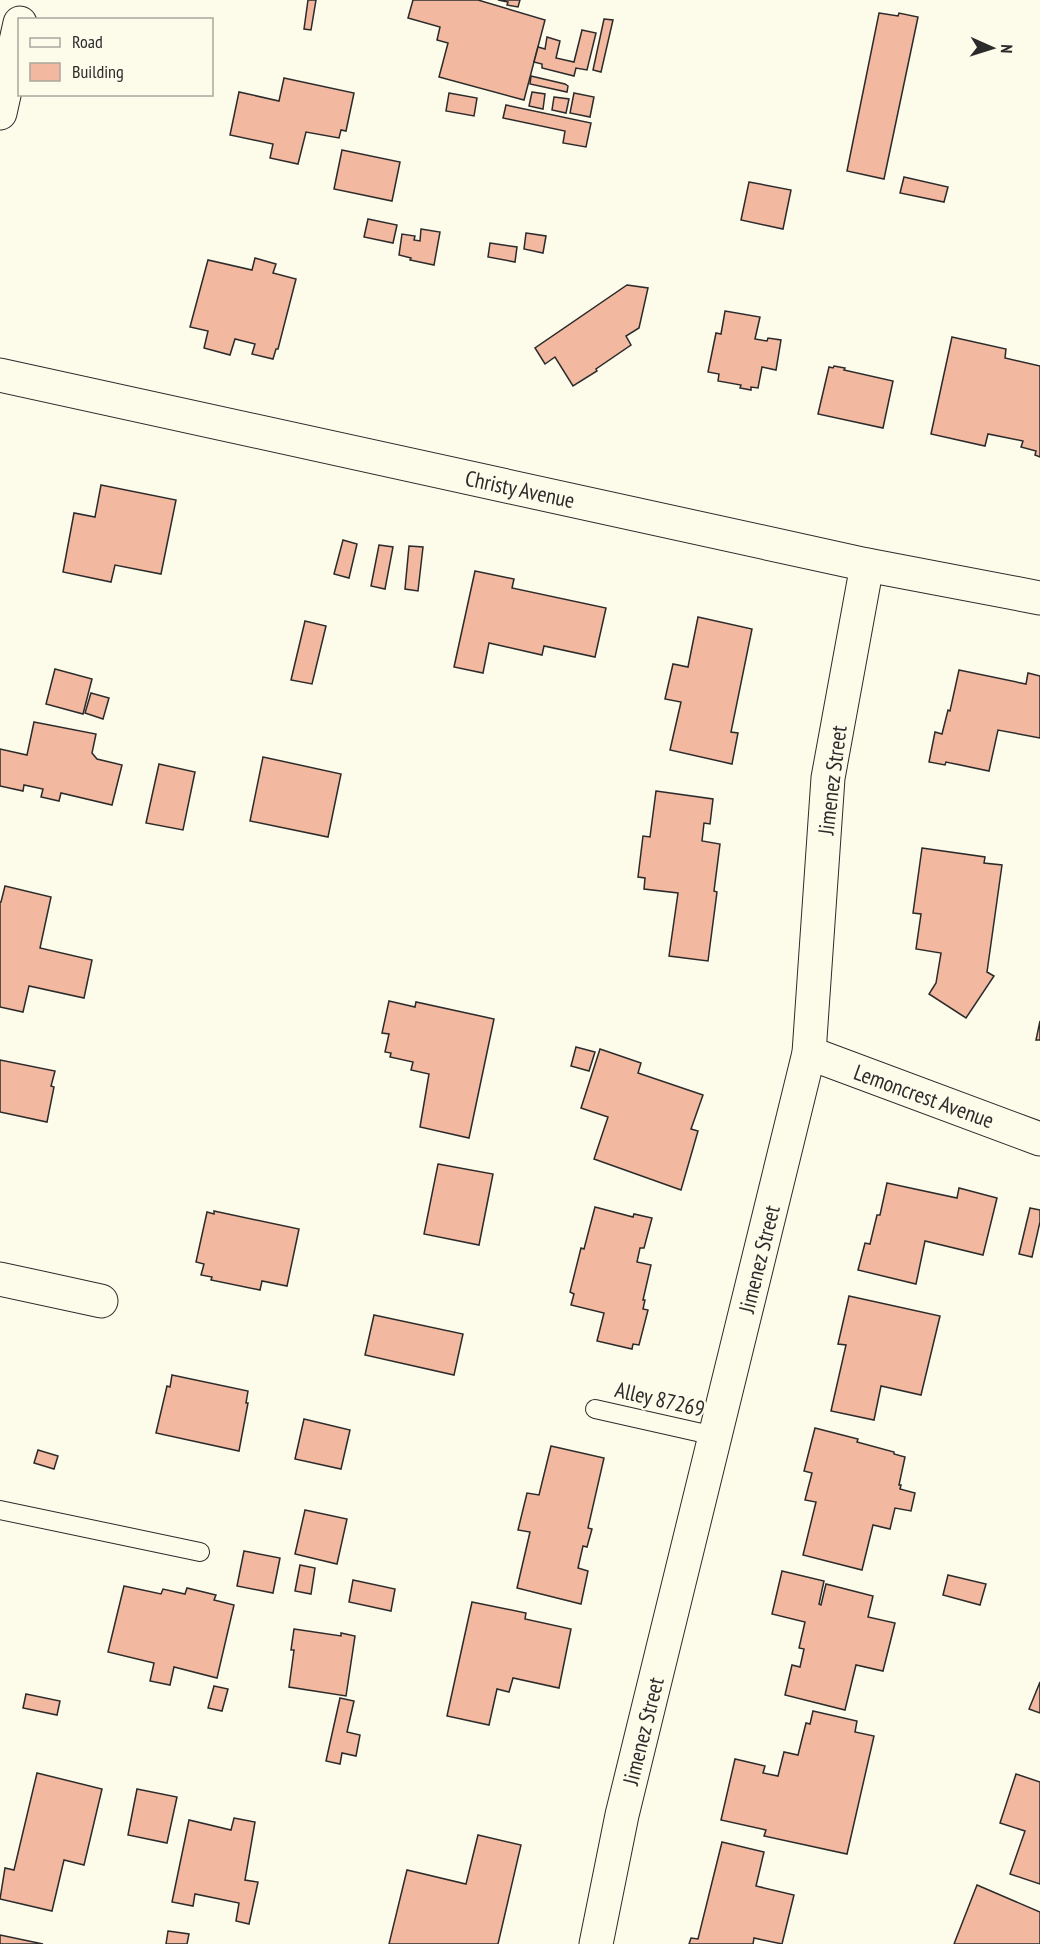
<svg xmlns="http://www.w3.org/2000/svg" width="1040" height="1944" font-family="'PT Sans Narrow',sans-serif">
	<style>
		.building { fill: #f2b8a0; stroke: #2b2b2b; stroke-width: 1.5 }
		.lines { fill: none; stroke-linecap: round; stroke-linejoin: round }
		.service-casing { stroke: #2b2b2b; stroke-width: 20 }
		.minor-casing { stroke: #2b2b2b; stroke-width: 35 }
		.primary-casing { stroke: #2b2b2b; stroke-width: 35 }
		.service { stroke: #fdfbea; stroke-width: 18 }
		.minor { stroke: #fdfbea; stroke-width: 33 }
		.primary { stroke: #fdfbea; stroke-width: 33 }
		.labels { text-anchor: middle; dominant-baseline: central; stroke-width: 4.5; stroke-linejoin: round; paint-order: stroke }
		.street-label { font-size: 22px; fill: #2b2b2b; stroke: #fdfbea }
	</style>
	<rect width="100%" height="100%" fill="#fdfbea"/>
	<!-- building -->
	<g class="building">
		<polygon points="308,0 316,0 311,30 304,29"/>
		<polygon points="413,0 478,0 545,20 524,100 439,77 448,43 437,40 440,27 408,18"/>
		<polygon points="498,0 520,0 518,7 507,5 508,2"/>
		<polygon points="879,13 898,16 899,13 918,17 884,179 847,171"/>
		<polygon points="604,19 613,20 601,72 593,70"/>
		<polygon points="582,30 596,33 587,70 576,68 574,76 542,68 542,64 534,62 538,47 545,49 547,37 560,41 556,58 574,62"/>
		<polygon points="531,76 565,84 568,86 567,92 530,84"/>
		<polygon points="284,78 354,93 346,131 341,130 339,138 306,132 298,164 270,158 273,144 230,135 239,92 279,101"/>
		<polygon points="532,92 545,94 543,109 529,106"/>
		<polygon points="449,93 477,98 474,116 446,111"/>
		<polygon points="574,93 594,97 590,117 570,113"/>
		<polygon points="554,97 569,99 566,113 552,110"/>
		<polygon points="506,105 591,123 586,147 563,143 565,131 503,118"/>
		<polygon points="342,150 400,162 392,201 334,189"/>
		<polygon points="904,177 948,187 944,202 900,193"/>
		<polygon points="749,182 791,190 783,229 741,220"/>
		<polygon points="368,219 397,225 393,243 364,237"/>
		<polygon points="421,229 440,232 434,265 410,260 411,258 399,255 402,234 415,236 414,240 420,241"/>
		<polygon points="526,233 546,236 543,253 524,249"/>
		<polygon points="490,243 517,247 515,262 488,257"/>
		<polygon points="255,258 276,264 273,273 296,279 278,349 276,349 273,359 252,354 255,344 235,339 230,355 204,348 208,331 190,327 208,260 252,270"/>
		<polygon points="627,285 648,288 639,328 626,336 631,345 596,369 597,371 573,386 555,357 545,364 535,348"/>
		<polygon points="725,311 760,317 755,339 767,341 768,338 781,340 776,370 762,367 758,388 751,387 751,390 740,388 741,385 718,381 719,374 708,372 716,333 721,334"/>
		<polygon points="952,337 1006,349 1005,358 1040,366 1040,457 1035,455 1036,451 1021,447 1023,441 988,434 985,446 931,434"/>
		<polygon points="834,366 845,368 844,370 893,381 883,428 818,414 829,367 833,368"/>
		<polygon points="101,485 176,500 161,574 115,565 111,582 63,572 74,513 95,517"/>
		<polygon points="343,540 357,544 349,578 334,574"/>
		<polygon points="379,545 393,547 385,589 371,586"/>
		<polygon points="409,546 423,547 418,591 405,589"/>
		<polygon points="475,571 514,579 512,588 606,608 595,657 544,646 542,655 489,643 483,673 454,667"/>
		<polygon points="698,617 752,629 731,732 738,733 732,764 670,750 681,702 665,699 673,664 688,667"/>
		<polygon points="305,621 326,626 312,684 291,680"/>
		<polygon points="55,669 92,679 83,714 46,704"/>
		<polygon points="959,670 1026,684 1028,673 1040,676 1040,738 998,730 989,771 946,762 945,765 929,762 935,732 942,734 948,710 950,711"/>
		<polygon points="91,693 109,698 103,719 85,713"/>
		<polygon points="34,722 96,734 92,753 97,759 122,765 112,805 61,793 59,801 41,797 43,789 24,785 23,791 0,786 0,749 27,755"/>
		<polygon points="263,757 341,774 328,837 250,821"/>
		<polygon points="159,764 195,772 183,830 146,823"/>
		<polygon points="656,791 713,799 710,824 704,823 702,841 720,844 714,891 717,892 708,961 669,956 678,893 644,889 645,878 638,877 643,836 650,837"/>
		<polygon points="922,848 985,857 984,863 1002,865 987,972 994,976 966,1018 929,994 936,983 941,953 916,949 921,914 913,913"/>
		<polygon points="5,886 51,897 40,948 92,960 84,998 29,986 23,1012 0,1007 0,902 1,902"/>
		<polygon points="389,1001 415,1007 416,1002 494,1019 469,1138 420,1127 429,1074 411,1070 413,1062 390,1057 391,1053 385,1052 389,1034 382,1033"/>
		<polygon points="1040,1021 1040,1040 1036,1040"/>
		<polygon points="576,1047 595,1052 589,1071 571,1066"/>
		<polygon points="600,1049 641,1063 638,1073 703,1095 691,1129 698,1131 681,1190 594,1159 608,1117 581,1108"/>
		<polygon points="0,1060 55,1071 51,1086 54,1087 47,1122 0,1112"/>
		<polygon points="438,1164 493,1174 479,1245 424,1234"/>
		<polygon points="887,1183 957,1198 959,1188 997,1198 983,1255 925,1241 916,1284 858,1270 865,1243 870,1244 877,1215 880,1215"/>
		<polygon points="595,1207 633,1217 634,1214 652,1218 644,1248 640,1248 637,1262 651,1265 643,1300 645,1300 643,1309 648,1310 639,1345 633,1344 632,1349 597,1341 604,1313 571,1305 574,1294 570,1292 581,1248 584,1249"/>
		<polygon points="1030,1208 1040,1210 1040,1222 1032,1257 1019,1254"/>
		<polygon points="214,1211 299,1229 287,1286 262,1281 260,1290 211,1280 212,1277 201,1275 204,1264 196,1262 207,1212 214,1214"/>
		<polygon points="849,1296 940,1316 921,1395 881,1386 874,1420 831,1411 846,1345 838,1344"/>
		<polygon points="374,1315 463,1334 454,1375 365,1355"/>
		<polygon points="172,1375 248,1391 246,1403 248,1403 239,1451 156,1433 167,1386 170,1387"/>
		<polygon points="304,1419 350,1430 341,1469 295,1459"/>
		<polygon points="815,1428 858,1439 857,1442 894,1452 894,1454 905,1457 899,1485 901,1485 900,1489 915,1493 911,1511 895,1508 890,1529 873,1525 862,1570 803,1555 816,1502 805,1500 812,1473 804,1471"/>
		<polygon points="551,1446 604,1458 588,1528 592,1529 587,1547 583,1546 578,1568 588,1571 581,1604 517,1588 530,1532 518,1530 527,1493 539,1495"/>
		<polygon points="38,1450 58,1456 54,1469 34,1463"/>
		<polygon points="305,1510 347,1519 337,1564 295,1554"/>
		<polygon points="244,1551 280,1558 273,1593 237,1586"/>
		<polygon points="300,1565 315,1568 311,1594 295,1591"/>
		<polygon points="782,1571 824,1581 819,1604 821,1605 826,1584 873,1596 868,1617 895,1623 883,1671 856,1665 845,1710 785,1695 792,1665 800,1667 804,1649 799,1648 805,1622 772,1614"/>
		<polygon points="948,1575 986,1584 980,1605 943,1595"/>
		<polygon points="353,1580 395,1589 391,1611 349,1602"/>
		<polygon points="124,1586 161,1594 163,1589 185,1594 187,1588 216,1595 214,1600 234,1605 217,1678 174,1667 170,1685 150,1681 154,1663 108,1652"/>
		<polygon points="472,1602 526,1613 525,1619 571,1629 559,1688 513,1678 509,1692 497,1689 489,1725 447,1716"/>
		<polygon points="294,1629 341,1636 341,1633 355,1636 346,1696 289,1687 294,1650 291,1650"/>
		<polygon points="1040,1682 1040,1713 1029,1709"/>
		<polygon points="214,1686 228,1689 222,1711 208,1708"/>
		<polygon points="26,1694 60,1701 57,1715 23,1708"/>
		<polygon points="340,1698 354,1701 347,1732 360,1735 356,1756 342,1753 340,1764 326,1761"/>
		<polygon points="813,1711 857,1721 855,1732 874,1736 847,1854 764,1836 766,1830 721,1820 735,1759 765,1766 763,1773 778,1776 784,1752 798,1755 806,1723 810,1724"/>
		<polygon points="37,1773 102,1789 84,1865 64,1860 52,1911 0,1899 5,1868 14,1870"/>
		<polygon points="1016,1774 1040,1782 1040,1884 1010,1874 1025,1831 1000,1823"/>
		<polygon points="137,1789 177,1797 167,1843 128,1835"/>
		<polygon points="234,1818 255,1822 245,1880 258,1882 249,1924 236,1921 239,1903 195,1894 193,1906 172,1902 189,1820 231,1830"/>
		<polygon points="478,1835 521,1845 498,1944 389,1944 407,1870 466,1884"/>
		<polygon points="722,1842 764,1852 756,1886 794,1895 782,1944 754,1938 753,1944 689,1944 691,1938 698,1939"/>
		<polygon points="977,1885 1040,1912 1040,1944 954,1944"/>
		<polygon points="168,1931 189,1934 187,1944 166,1944"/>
		<polygon points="0,1935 43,1944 0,1944"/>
	</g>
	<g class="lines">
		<defs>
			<g id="service">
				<polyline points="595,1409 715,1436"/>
				<polyline points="0,1510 200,1552"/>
			</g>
			<g id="minor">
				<polyline points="0,375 867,565 1040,598"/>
				<polyline points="809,1053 1040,1139"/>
				<polyline points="0,1279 101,1301"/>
				<polyline points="596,1944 622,1815 809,1053 828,778 867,565"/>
			</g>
			<polyline id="primary" points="0,113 20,23"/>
		</defs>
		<!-- service casing -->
		<use href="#service" class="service-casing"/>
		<!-- minor casing -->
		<use href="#minor" class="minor-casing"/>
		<!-- primary casing -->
		<use href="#primary" class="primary-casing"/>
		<!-- service -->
		<use href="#service" class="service"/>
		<!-- minor -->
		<use href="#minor" class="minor"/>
		<!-- primary -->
		<use href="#primary" class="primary"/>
	</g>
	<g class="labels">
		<!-- street labels -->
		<g class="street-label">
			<text transform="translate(520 489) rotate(12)">Christy Avenue</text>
			<text transform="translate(832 780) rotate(-83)">Jimenez Street</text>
			<text transform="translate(924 1096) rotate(20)">Lemoncrest Avenue</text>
			<text transform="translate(759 1259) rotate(-76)">Jimenez Street</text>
			<text transform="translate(660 1399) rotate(13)">Alley 87269</text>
			<text transform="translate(643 1731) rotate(-76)">Jimenez Street</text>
		</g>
	</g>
	<!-- legend -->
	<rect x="18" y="18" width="195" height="78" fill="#fdfbea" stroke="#a9a89e" stroke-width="1.5"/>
	<rect x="30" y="38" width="30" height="9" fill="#fdfbea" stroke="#a9a89e" stroke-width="1.5"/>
	<text x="72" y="48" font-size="18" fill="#2b2b2b">Road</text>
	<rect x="30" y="63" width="30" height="18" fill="#f2b8a0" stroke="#a9a89e" stroke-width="1.5"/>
	<text x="72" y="78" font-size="18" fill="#2b2b2b">Building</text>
	<!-- north arrow -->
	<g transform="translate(992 48) rotate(93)" stroke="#fdfbea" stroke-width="4.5" paint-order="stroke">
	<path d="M0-4.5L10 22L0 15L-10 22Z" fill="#2b2b2b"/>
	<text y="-9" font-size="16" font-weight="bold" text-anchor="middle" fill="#2b2b2b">N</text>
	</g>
</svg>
